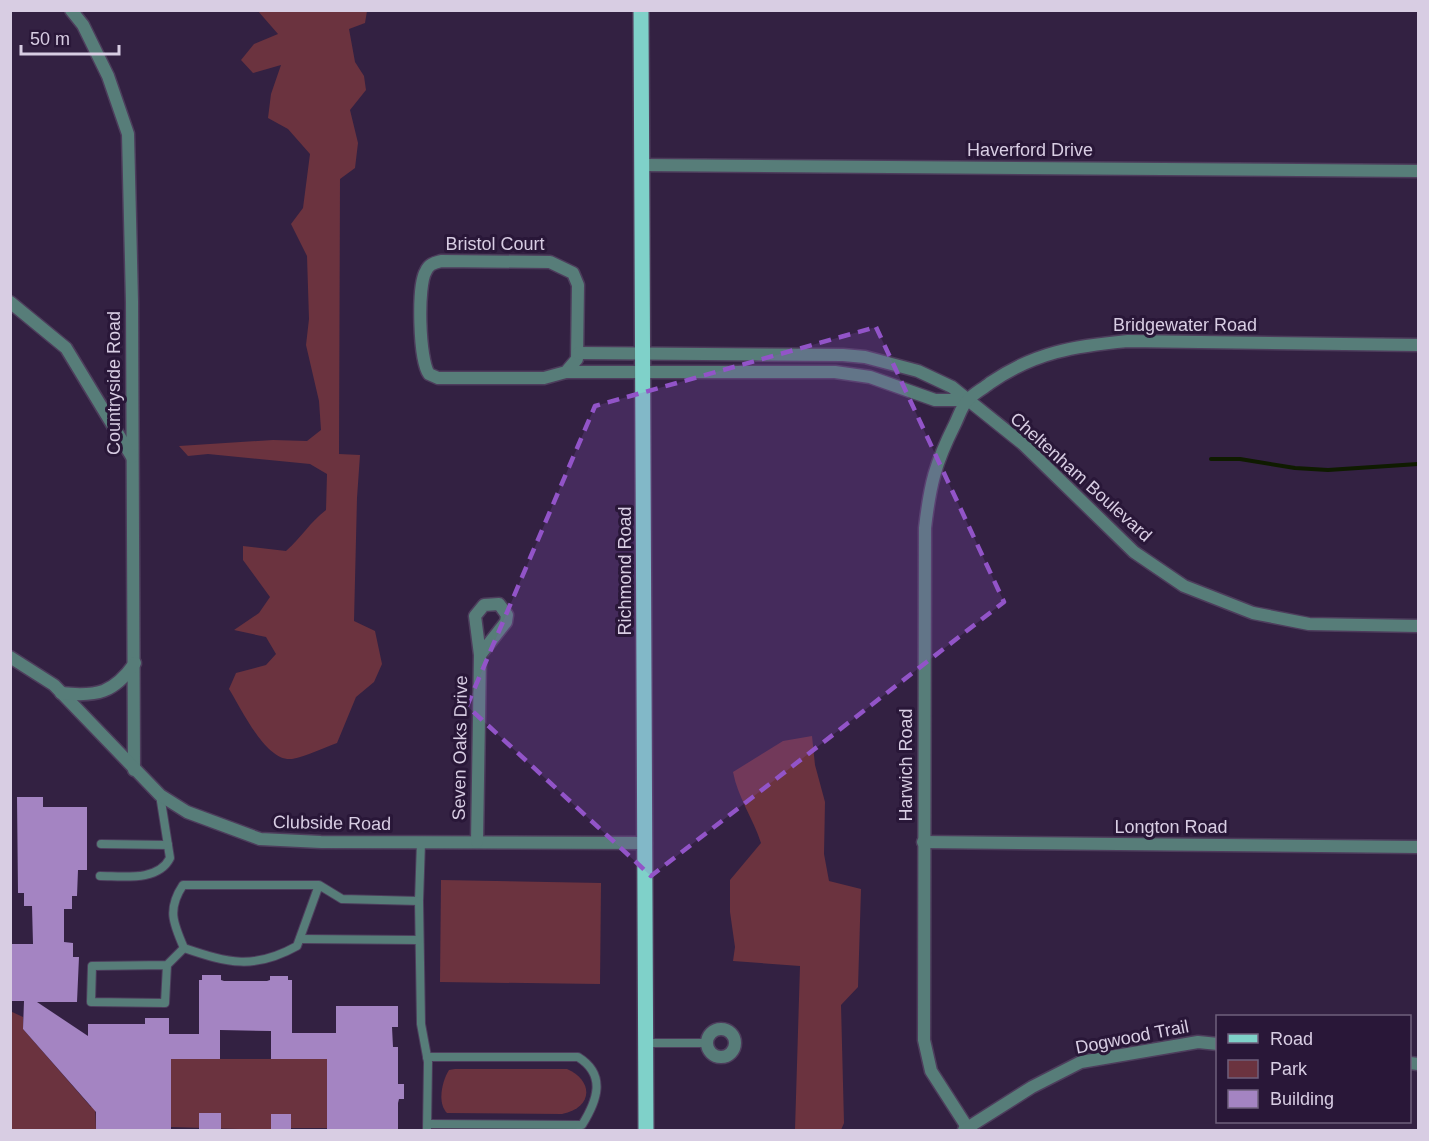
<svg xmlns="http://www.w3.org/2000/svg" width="1429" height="1141" font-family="Arial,sans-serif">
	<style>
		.green { fill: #6b333f }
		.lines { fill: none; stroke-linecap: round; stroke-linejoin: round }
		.stream { stroke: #0f1b00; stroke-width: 4 }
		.building { fill: #a484c2 }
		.service-casing { stroke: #4d3d5c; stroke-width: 10 }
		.minor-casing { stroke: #4d3d5c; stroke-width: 15 }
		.primary-casing { stroke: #4d3d5c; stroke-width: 18 }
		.service { stroke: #577d79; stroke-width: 8 }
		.minor { stroke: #577d79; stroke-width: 12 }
		.primary { stroke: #7fd1c9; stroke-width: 15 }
		.marked { fill: #9254c8; fill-opacity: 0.2; stroke: #9254c8; stroke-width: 4.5; stroke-dasharray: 12 8; stroke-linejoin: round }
		.labels { text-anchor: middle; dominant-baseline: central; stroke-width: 6; stroke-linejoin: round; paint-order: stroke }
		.street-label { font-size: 18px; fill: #d8cde3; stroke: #291738 }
	</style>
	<rect width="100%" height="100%" fill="#332142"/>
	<!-- green -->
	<g class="green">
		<path d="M258,11H367L365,23L349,29L355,62L364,76L366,90L350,110L358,143L355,168L340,179L339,454L360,455L357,498L354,621L375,631L382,664L374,682L356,697L337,743C323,748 307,756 292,759C266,762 242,710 229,689L236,673L266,665L276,654L266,637L234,630L259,613L270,597L243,560V546L286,551C301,538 310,522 326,510L327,474L310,464L208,454L188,456L179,446L273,440L307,441L321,430L319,401L306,345L309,319L307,256L291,224L303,208L310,154L288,129L268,118L271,94L281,65L253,73L241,60L254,44L278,34Z"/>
		<path d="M812,736L815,765L825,802L824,854L829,881L861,889L858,987L841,1005L844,1123L841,1130H795L800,966L733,961L735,947L730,912V880L761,843C753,818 738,798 733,772L783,741Z"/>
		<polygon points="441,880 601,883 600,984 440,982"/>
		<polygon points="10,1011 23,1017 23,1029 91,1107 95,1104 96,1130 11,1130"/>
		<polygon points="171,1059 327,1059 327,1128 291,1128 291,1114 271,1114 271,1130 171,1127"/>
		<path d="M455,1069H567C594,1081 593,1108 562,1114L447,1113C437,1103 442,1081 449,1070Z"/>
	</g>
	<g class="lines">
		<!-- stream -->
		<polyline class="stream" points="1211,459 1240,459 1295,468 1328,470 1418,464"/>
	</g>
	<!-- building -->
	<g class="building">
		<polygon points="17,797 43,797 43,807 87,807 87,870 78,870 77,896 72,896 72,909 64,909 64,942 73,943 73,957 79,957 77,1002 37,1002 88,1036 88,1024 145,1024 145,1018 169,1018 169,1034 199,1034 199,980 202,980 202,975 221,975 221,980 224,981 267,981 270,980 270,976 288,976 288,980 292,980 292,1033 336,1033 336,1006 398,1006 398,1027 392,1027 393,1047 398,1047 398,1084 404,1084 404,1099 399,1099 398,1103 398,1131 327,1131 327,1059 271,1059 271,1031 220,1030 220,1059 171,1059 171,1131 96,1131 96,1112 23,1029 24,1001 10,1001 10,944 33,944 32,906 24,906 24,893 18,893"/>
		<rect x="199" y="1113" width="22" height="18"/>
		<rect x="271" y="1114" width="20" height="17"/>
	</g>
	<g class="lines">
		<defs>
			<g id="service">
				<polyline points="101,844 168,845"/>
				<path d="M100,876C122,876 158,882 170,858L160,795"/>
				<path d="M319,885L297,946C254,970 228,963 184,948C173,923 167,909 183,885H319L342,899L419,901L421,842"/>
				<polyline points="419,901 421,1024 428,1062 427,1130"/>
				<polyline points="300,939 418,940"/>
				<polyline points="167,965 165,1003 91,1002 92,966 167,965 184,948"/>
				<polyline points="646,1043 708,1043"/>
				<path d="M427,1057H578C607,1075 597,1101 582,1125L428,1124"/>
			</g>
			<g id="minor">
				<polyline points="71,10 83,25 108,76 128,134 132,302 134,770"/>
				<polyline points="641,165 1418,171"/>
				<path d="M441,261L550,262L573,273L578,285L577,359L566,372L544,378H438L429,374C419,360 417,285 426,271C429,264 434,263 441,261Z"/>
				<polyline points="10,302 66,348 132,457"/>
				<polyline points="578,353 843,355 865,357 918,371 952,387 1023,444 1134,552 1184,586 1253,613 1309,624 1418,626"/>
				<polyline points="566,372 835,372 870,377 935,400 967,400"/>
				<polyline points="10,657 54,685 160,795 187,812 260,839 321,842 646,843"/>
				<path d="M61,693C97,697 114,693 135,663"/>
				<polyline points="477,842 480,655 506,622 507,615 499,604 484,605 475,616 480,655"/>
				<polyline points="923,842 1418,847"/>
				<circle cx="721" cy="1043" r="14"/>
				<polyline points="1410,1063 1418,1064"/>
				<path d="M967,1127L931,1071L924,1040L925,528C930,484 935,464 955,424C959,416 962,405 968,400C974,393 983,389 990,383C1035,352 1075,346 1128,341L1418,345"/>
				<polyline points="964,1130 1032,1087 1081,1062 1198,1042 1218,1044"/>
			</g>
			<polyline id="primary" points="641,10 646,1130"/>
		</defs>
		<!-- service casing -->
		<use href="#service" class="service-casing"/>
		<!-- minor casing -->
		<use href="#minor" class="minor-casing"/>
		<!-- primary casing -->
		<use href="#primary" class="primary-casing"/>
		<!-- service -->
		<use href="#service" class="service"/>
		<!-- minor -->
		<use href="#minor" class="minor"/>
		<!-- primary -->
		<use href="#primary" class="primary"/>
	</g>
	<!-- marked area -->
	<path class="marked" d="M876,327L1004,602L651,876L467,706L595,406Z"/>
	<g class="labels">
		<!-- street labels -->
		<g class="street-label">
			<text x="1030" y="150">Haverford Drive</text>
			<text x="495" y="244">Bristol Court</text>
			<text x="1185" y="325">Bridgewater Road</text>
			<text transform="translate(114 383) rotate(-90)">Countryside Road</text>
			<text transform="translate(1081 477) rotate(42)">Cheltenham Boulevard</text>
			<text transform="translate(625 571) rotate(-90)">Richmond Road</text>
			<text transform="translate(460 748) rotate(-89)">Seven Oaks Drive</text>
			<text transform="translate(906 765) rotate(-90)">Harwich Road</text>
			<text transform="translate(332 823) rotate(1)">Clubside Road</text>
			<text x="1171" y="827">Longton Road</text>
			<text transform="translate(1132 1037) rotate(-11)">Dogwood Trail</text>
		</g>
	</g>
	<!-- border -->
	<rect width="1429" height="1141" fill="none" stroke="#d8cde3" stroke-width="24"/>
	<!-- legend -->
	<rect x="1216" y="1015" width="195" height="108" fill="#291738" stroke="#6f607c" stroke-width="1.5"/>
	<rect x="1228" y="1034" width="30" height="9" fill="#7fd1c9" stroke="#6f607c" stroke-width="1.5"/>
	<text x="1270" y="1045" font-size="18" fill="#d8cde3">Road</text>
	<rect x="1228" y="1060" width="30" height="18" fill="#6b333f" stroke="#6f607c" stroke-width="1.5"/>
	<text x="1270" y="1075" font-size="18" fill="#d8cde3">Park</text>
	<rect x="1228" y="1090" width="30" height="18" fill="#a484c2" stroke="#6f607c" stroke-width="1.5"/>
	<text x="1270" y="1105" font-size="18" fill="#d8cde3">Building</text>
	<!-- scale -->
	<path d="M21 45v9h98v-9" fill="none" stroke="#d8cde3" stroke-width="3"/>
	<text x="30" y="45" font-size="18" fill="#d8cde3" stroke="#291738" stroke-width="4.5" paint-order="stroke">50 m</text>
</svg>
